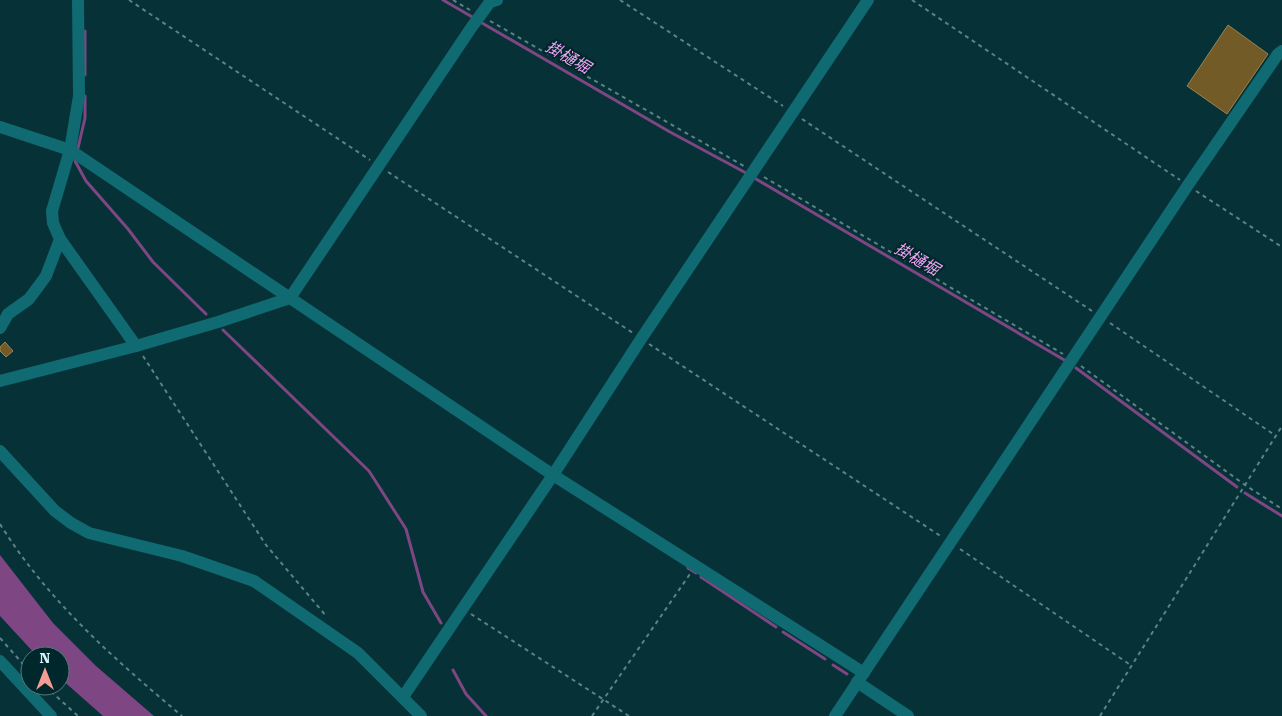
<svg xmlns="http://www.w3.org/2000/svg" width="1282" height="716" font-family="'Roboto Serif','Noto Sans JP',serif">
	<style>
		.water { fill: #7e4682 }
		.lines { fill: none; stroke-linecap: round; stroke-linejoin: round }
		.stream { stroke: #7e4682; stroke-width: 3 }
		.building { fill: #735b28; stroke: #9b8350 }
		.path { stroke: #5b8387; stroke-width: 2; stroke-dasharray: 4 4; stroke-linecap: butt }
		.minor { stroke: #106a72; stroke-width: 12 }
		.labels { text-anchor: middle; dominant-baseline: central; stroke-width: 4.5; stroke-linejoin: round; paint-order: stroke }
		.water-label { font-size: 16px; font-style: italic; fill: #f3a4f7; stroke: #00272b }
	</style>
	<rect width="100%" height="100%" fill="#063136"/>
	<!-- water -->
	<polygon class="water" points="0,555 53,623 96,666 154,716 103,716 60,678 60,656 37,656 0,616"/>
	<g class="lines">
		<!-- stream -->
		<g class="stream">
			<polyline points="443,0 474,18"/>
			<polyline points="482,23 670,132 746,173"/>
			<polyline points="85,75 85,31"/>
			<polyline points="78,148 85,118 85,96"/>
			<polyline points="75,161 86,181 128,229 153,262 206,314"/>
			<polyline points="756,179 1066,361"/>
			<polyline points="223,330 369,471 406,529 423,592 441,623"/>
			<polyline points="1076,368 1237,487"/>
			<polyline points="1245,493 1282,516"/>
			<polyline points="688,568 696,573"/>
			<polyline points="701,577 776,627"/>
			<polyline points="783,632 825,659"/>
			<polyline points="833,665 847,674"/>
			<polyline points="453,670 466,694 486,716"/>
		</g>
	</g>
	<!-- building -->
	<g class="building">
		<polygon points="1228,25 1268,54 1227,114 1187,86"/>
		<polygon points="5,342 13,351 6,357 0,351 0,347"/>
	</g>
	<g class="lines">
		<!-- path -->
		<g class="path">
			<polyline points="129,0 370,160"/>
			<polyline points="453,0 470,10"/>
			<polyline points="620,0 783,106"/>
			<polyline points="912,0 1180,180"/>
			<polyline points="490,21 744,166"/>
			<polyline points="802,119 1092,311"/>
			<polyline points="388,172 633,333"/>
			<polyline points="764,177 1063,354"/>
			<polyline points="1196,191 1282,247"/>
			<polyline points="1110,323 1276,436"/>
			<polyline points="649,344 942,537"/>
			<polyline points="143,356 266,545 327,617"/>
			<polyline points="1081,366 1245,485 1282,509"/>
			<path d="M0,524C48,601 113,658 182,716"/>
			<polyline points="960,549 1132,666"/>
			<polyline points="471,614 629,716"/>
			<polyline points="0,638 30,672"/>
			<polyline points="45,686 78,716"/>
			<polyline points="592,716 690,574"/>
			<polyline points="1100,716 1282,426"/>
		</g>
		<!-- minor -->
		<g class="minor">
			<polyline points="78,0 79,96 70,150 52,211 53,223 60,239 136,346"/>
			<polyline points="0,127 70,150 553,475 864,673"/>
			<polyline points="0,328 8,314 29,299 46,276 60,239"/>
			<polyline points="0,381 136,346 218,322 290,298 471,28 490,2 497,0"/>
			<polyline points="0,451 55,511 71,523 89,533 182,556 254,581 358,653 421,716"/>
			<polyline points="0,661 51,716"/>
			<polyline points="857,682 908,716"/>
			<polyline points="403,697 553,475 641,339 868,0"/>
			<polyline points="835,716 1188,185 1278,54 1282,51"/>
		</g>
	</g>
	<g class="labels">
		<!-- water labels -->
		<g class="water-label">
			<text transform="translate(568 57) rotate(30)">掛樋堀</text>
			<text transform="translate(917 259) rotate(30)">掛樋堀</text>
		</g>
	</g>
	<!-- north arrow -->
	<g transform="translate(45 671)"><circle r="24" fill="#00272b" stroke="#547a7e"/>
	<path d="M0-4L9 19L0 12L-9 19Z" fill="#f59c94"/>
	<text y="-8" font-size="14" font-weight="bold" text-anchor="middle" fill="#d2f6fa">N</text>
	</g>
</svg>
